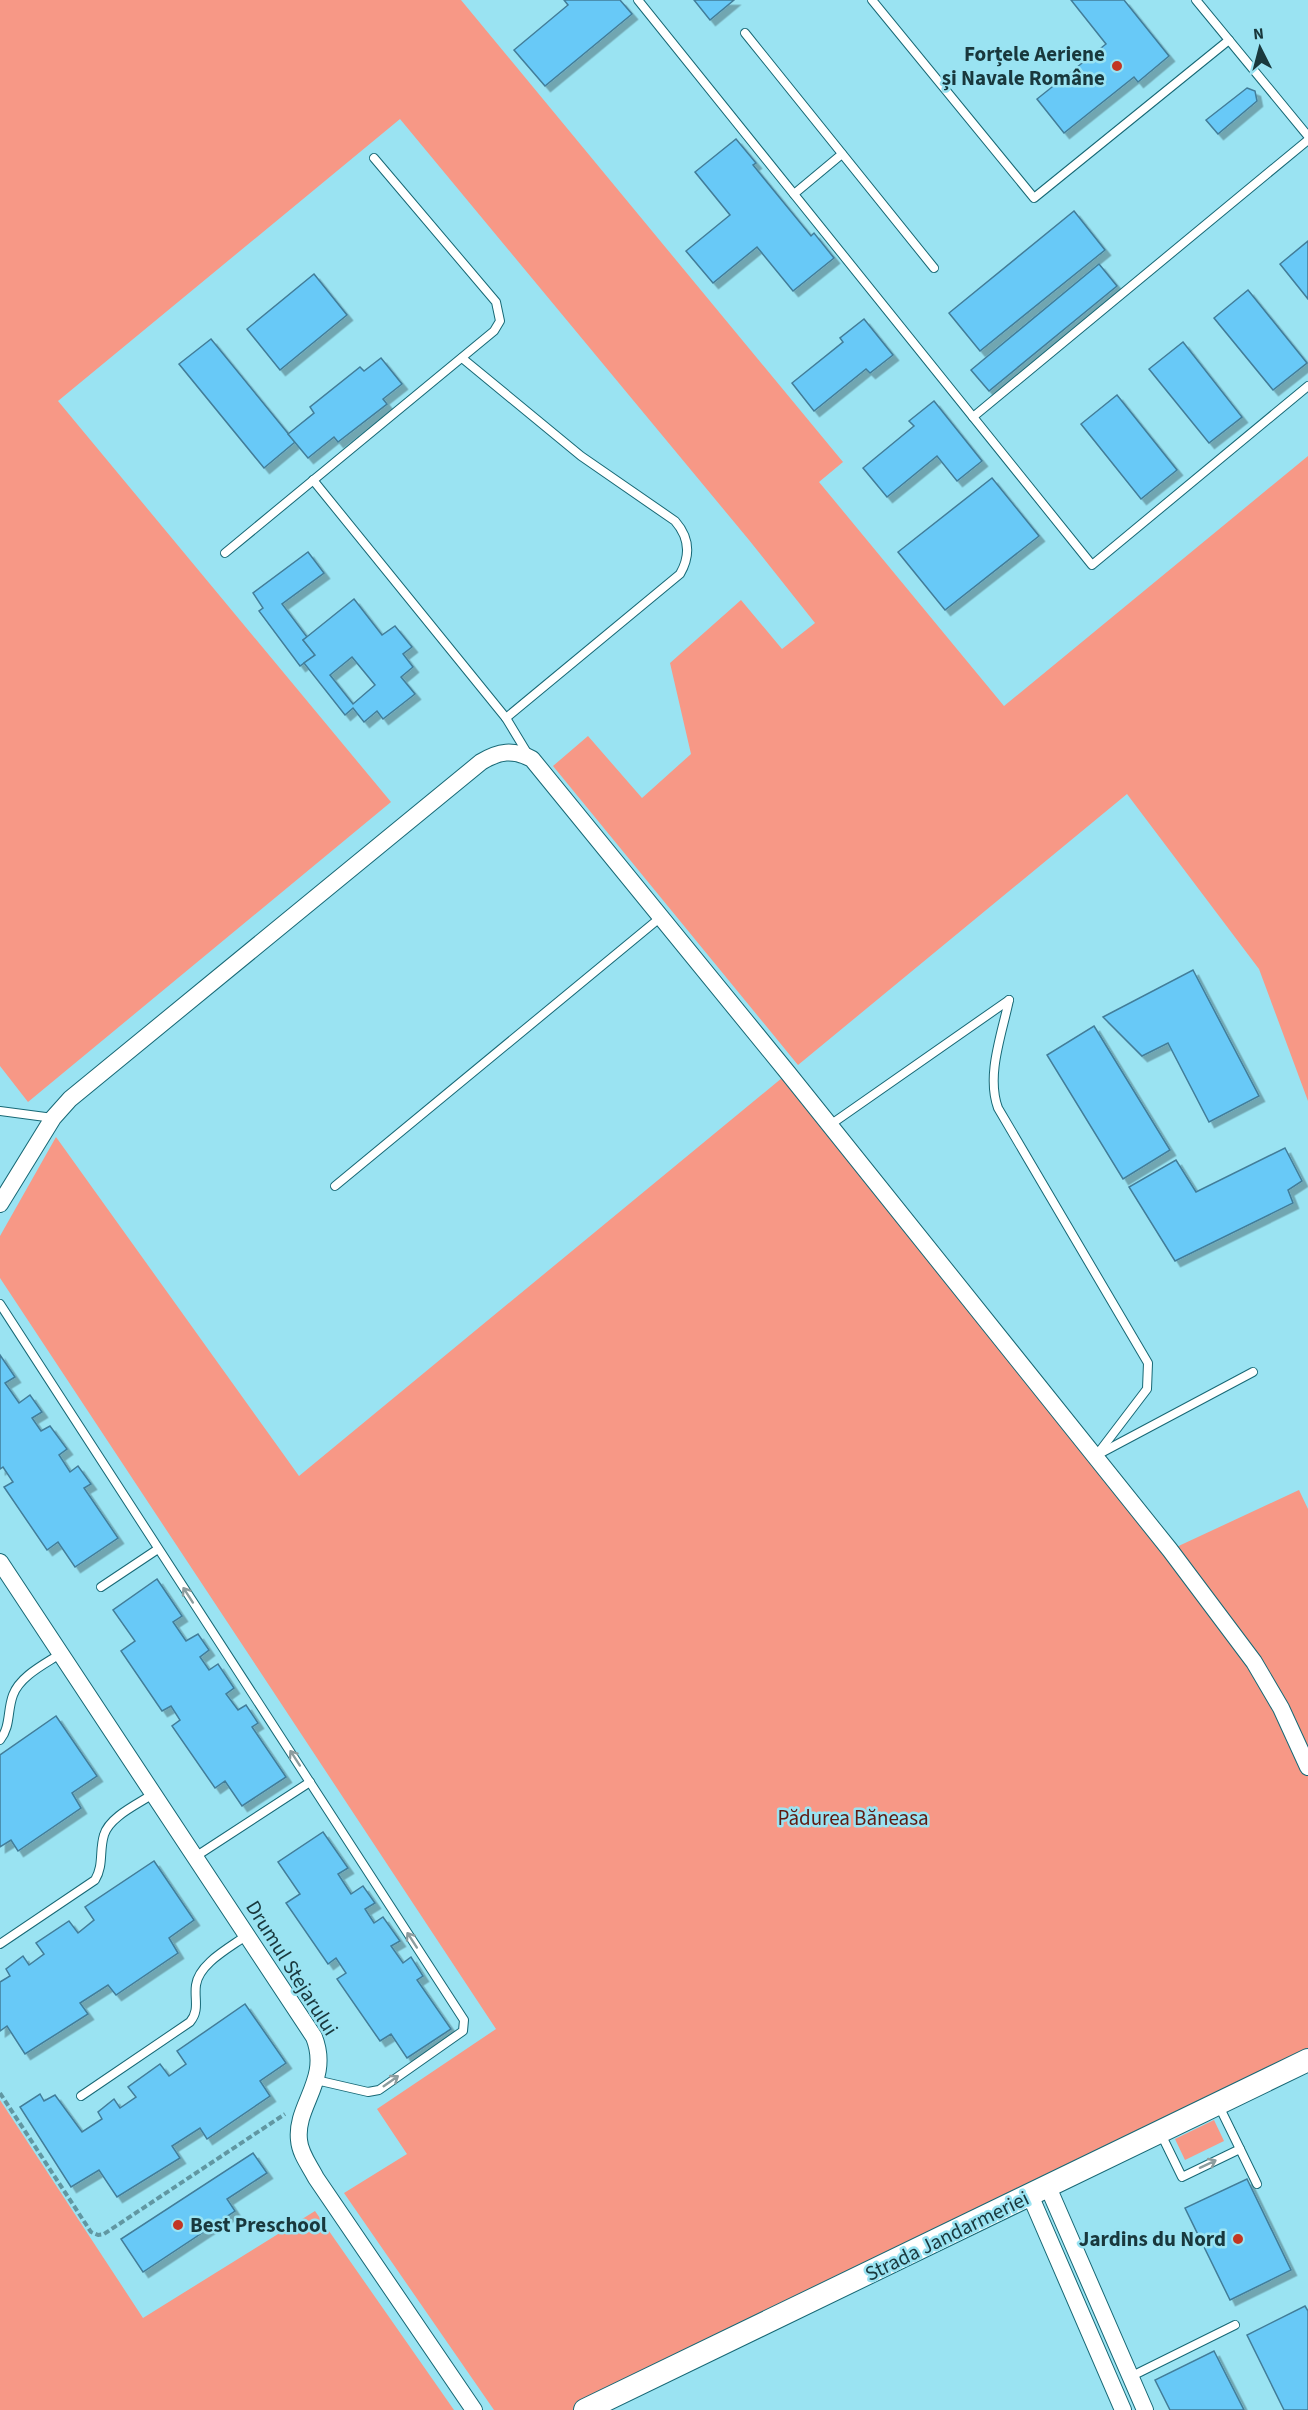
<svg xmlns="http://www.w3.org/2000/svg" width="1308" height="2410" font-family="'Source Sans 3',sans-serif">
	<style>
		.green { fill: #f79886 }
		.building { fill: #68c9f7; stroke: #427d99; stroke-width: 1.5; fill-rule: evenodd; filter: url(#shadow) }
		.lines { fill: none; stroke-linecap: round; stroke-linejoin: round }
		.lane-casing { stroke: #176875; stroke-width: 10 }
		.street-casing { stroke: #176875; stroke-width: 18 }
		.secondary-casing { stroke: #176875; stroke-width: 24 }
		.path { stroke: #6197a2; stroke-width: 4; stroke-dasharray: 6 3; stroke-linecap: butt }
		.lane { stroke: #fff; stroke-width: 8 }
		.street { stroke: #fff; stroke-width: 16 }
		.secondary { stroke: #fff; stroke-width: 22 }
		.oneway { stroke: #8c9c9e }
		.poi-dot { fill: #c23623; stroke: #9ae3f2; stroke-width: 2 }
		.labels { text-anchor: middle; dominant-baseline: central; stroke-width: 5; stroke-linejoin: round; paint-order: stroke }
		.poi-label { font-size: 21px; font-weight: bold; fill: #19383d; stroke: #9ae3f2; text-anchor: end }
		.park-label { font-size: 21px; fill: #601b11; stroke: #9ae3f2 }
		.street-label { font-size: 21px; fill: #19383d; stroke: #9ae3f2 }
	</style>
	<defs>
		<filter id="shadow"><feDropShadow dx="5.5" dy="5.5" stdDeviation="0" flood-color="#0004"/></filter>
	</defs>
	<rect width="100%" height="100%" fill="#9ae3f2"/>
	<!-- green -->
	<g class="green">
		<polygon points="0,0 461,0 843,462 819,482 1004,706 1308,456 1308,1101 1259,969 1127,794 798,1065 553,766 588,736 642,798 691,754 670,663 741,600 782,649 815,623 749,540 400,119 58,401 391,802 28,1102 0,1066"/>
		<polygon points="788,1073 1170,1550 1299,1490 1308,1509 1308,2060 585,2410 494,2410 344,2193 407,2154 377,2109 496,2029 0,1278 0,1236 56,1137 299,1476"/>
		<polygon points="0,2100 143,2318 315,2211 454,2410 0,2410"/>
		<polygon points="1214,2120 1224,2141 1185,2160 1175,2139"/>
	</g>
	<!-- building -->
	<g class="building">
		<polygon points="564,0 620,0 632,14 545,86 514,50 568,5"/>
		<polygon points="694,0 734,0 710,20"/>
		<polygon points="1071,0 1124,0 1169,56 1138,82 1134,77 1064,133 1037,99 1106,44"/>
		<polygon points="1247,88 1255,91 1257,101 1218,134 1206,120"/>
		<polygon points="736,139 756,163 753,165 811,236 814,233 834,258 793,291 757,247 713,283 686,251 730,215 695,172"/>
		<polygon points="1074,211 1105,250 980,351 949,313"/>
		<polygon points="1308,241 1308,299 1280,264"/>
		<polygon points="1099,264 1117,286 989,391 971,370"/>
		<polygon points="314,274 347,315 280,370 247,329"/>
		<polygon points="1248,290 1307,363 1273,390 1214,318"/>
		<polygon points="864,319 893,355 870,373 866,369 814,411 792,383 843,342 840,338"/>
		<polygon points="211,339 295,442 264,468 179,364"/>
		<polygon points="1183,342 1242,417 1209,443 1149,369"/>
		<polygon points="381,358 402,384 383,399 387,404 338,442 334,437 308,458 288,434 314,413 310,407 360,367 364,371"/>
		<polygon points="1117,395 1177,470 1141,499 1081,424"/>
		<polygon points="934,401 982,461 957,481 937,456 887,497 863,468 914,426 909,421"/>
		<polygon points="992,478 1039,536 945,610 898,552"/>
		<polygon points="308,552 324,573 282,604 307,637 303,640 315,655 300,666 259,611 263,608 253,593"/>
		<path d="M354,599L382,635L395,626L412,647L403,654L413,667L401,677L415,694L383,719L377,711L364,722L353,708L345,715L304,663L315,655L303,640ZM352,657L375,685L353,704L330,675Z"/>
		<polygon points="1193,970 1259,1096 1209,1122 1168,1043 1142,1056 1103,1017"/>
		<polygon points="1094,1026 1170,1150 1123,1179 1047,1055"/>
		<polygon points="1285,1148 1302,1181 1288,1190 1293,1203 1175,1261 1129,1187 1176,1160 1196,1192"/>
		<polygon points="0,1355 15,1377 5,1383 19,1403 30,1395 42,1412 32,1418 41,1431 50,1426 67,1449 59,1455 70,1472 78,1466 91,1484 84,1488 118,1538 75,1567 58,1542 47,1550 4,1487 13,1482 3,1467 0,1469"/>
		<polygon points="157,1579 182,1616 173,1622 186,1641 198,1634 209,1650 200,1657 209,1670 218,1664 234,1688 226,1694 238,1710 246,1705 258,1723 252,1727 286,1777 242,1806 225,1781 215,1788 172,1726 180,1720 171,1706 162,1711 121,1651 135,1641 113,1610"/>
		<polygon points="56,1716 97,1776 72,1793 81,1808 18,1851 11,1840 0,1847 0,1755"/>
		<polygon points="323,1832 348,1868 338,1874 351,1894 363,1886 375,1903 365,1909 374,1923 383,1917 400,1941 391,1946 403,1963 411,1957 423,1976 417,1980 451,2029 407,2058 391,2034 380,2041 337,1979 346,1973 336,1958 328,1964 286,1903 300,1894 278,1862"/>
		<polygon points="154,1861 194,1920 169,1938 178,1953 116,1995 108,1985 80,2003 88,2014 25,2054 7,2026 0,2031 0,1982 10,1976 6,1969 23,1956 29,1965 44,1954 36,1943 69,1921 78,1933 94,1920 85,1907"/>
		<polygon points="245,2004 286,2063 260,2081 270,2096 207,2139 200,2128 172,2146 180,2158 117,2197 99,2170 71,2187 20,2107 40,2094 44,2101 55,2095 82,2132 102,2119 98,2112 114,2099 120,2108 136,2097 128,2087 160,2064 169,2076 186,2064 177,2051"/>
		<polygon points="253,2153 267,2173 227,2199 235,2211 143,2272 121,2239"/>
		<polygon points="1247,2179 1291,2270 1230,2300 1185,2208"/>
		<polygon points="1305,2306 1308,2311 1308,2410 1284,2410 1247,2335"/>
		<polygon points="1214,2351 1244,2410 1170,2410 1155,2380"/>
	</g>
	<g class="lines">
		<defs>
			<g id="lane">
				<polyline points="638,0 1092,565 1308,386"/>
				<polyline points="872,0 1034,198 1229,40"/>
				<polyline points="1196,0 1308,136"/>
				<polyline points="745,33 934,268"/>
				<polyline points="794,194 842,154"/>
				<path d="M462,358L581,456L675,521C689,537 691,555 680,574L506,718"/>
				<polyline points="973,417 1308,140"/>
				<polyline points="313,480 506,718 529,756"/>
				<polyline points="225,553 494,331 500,321 496,302 374,158"/>
				<path d="M1009,1000C1002,1034 986,1075 998,1108L1148,1363L1147,1389L1096,1456"/>
				<polyline points="0,1111 53,1118"/>
				<polyline points="830,1125 1009,1000"/>
				<polyline points="335,1186 661,917"/>
				<polyline points="0,1304 464,2020 463,2031 379,2090 368,2092 316,2080"/>
				<polyline points="1099,1454 1253,1372"/>
				<polyline points="101,1587 158,1549"/>
				<path d="M0,1740C11,1726 7,1711 13,1695C20,1676 45,1664 60,1654"/>
				<polyline points="195,1857 310,1782"/>
				<path d="M0,1944L95,1880C104,1865 99,1851 104,1835C109,1817 138,1804 153,1794"/>
				<path d="M81,2096L190,2022C200,2010 194,1999 196,1985C199,1963 231,1947 247,1935"/>
				<polyline points="1160,2132 1182,2177 1240,2149 1218,2104"/>
				<polyline points="1240,2149 1257,2184"/>
				<polyline points="1130,2377 1235,2325"/>
			</g>
			<g id="street">
				<path d="M0,1204L53,1118L70,1099L481,762C499,751 513,749 532,759L788,1073L1170,1550L1254,1662L1281,1708L1308,1767"/>
				<path d="M0,1562L314,2037C331,2080 295,2105 299,2140C300,2154 310,2166 316,2178L474,2410"/>
				<polyline points="1048,2187 1145,2410"/>
				<polyline points="1030,2195 1123,2410"/>
			</g>
			<polyline id="secondary" points="585,2410 1308,2060"/>
		</defs>
		<!-- lane casing -->
		<use href="#lane" class="lane-casing"/>
		<!-- street casing -->
		<use href="#street" class="street-casing"/>
		<!-- secondary casing -->
		<use href="#secondary" class="secondary-casing"/>
		<!-- path -->
		<polyline class="path" points="0,2093 91,2232 98,2235 104,2234 285,2114"/>
		<!-- lane -->
		<use href="#lane" class="lane"/>
		<!-- street -->
		<use href="#street" class="street"/>
		<!-- secondary -->
		<use href="#secondary" class="secondary"/>
	</g>
	<!-- one-way arrows -->
	<defs><path id="oneway-shaft" d="M-6 0H5M1.5-3L5.5 0L1.5 3" fill="none" stroke-width="1.6" stroke-linecap="round" stroke-linejoin="round" transform="scale(1.5)"/></defs>
	<g class="oneway">
		<use href="#oneway-shaft" transform="translate(188 1595) rotate(-123)"/>
		<use href="#oneway-shaft" transform="translate(295 1758) rotate(-123)"/>
		<use href="#oneway-shaft" transform="translate(412 1940) rotate(-123)"/>
		<use href="#oneway-shaft" transform="translate(391 2081) rotate(-35)"/>
		<use href="#oneway-shaft" transform="translate(1208 2164) rotate(-25)"/>
	</g>
	<!-- markers -->
	<g class="poi-dot">
		<circle cx="1117" cy="66" r="6"/>
		<circle cx="178" cy="2225" r="6"/>
		<circle cx="1238" cy="2239" r="6"/>
	</g>
	<g class="labels">
		<!-- poi labels -->
		<g class="poi-label">
			<text x="1105" y="54">Forțele Aeriene<tspan x="1105" dy="24">și Navale Române</tspan></text>
			<text x="190" y="2225" text-anchor="start">Best Preschool</text>
			<text x="1226" y="2239">Jardins du Nord</text>
		</g>
		<!-- park labels -->
		<g class="park-label">
			<text x="853" y="1818">Pădurea Băneasa</text>
		</g>
		<!-- street labels -->
		<g class="street-label">
			<text transform="translate(292 1968) rotate(58)">Drumul Stejarului</text>
			<text transform="translate(947 2236) rotate(-26)">Strada Jandarmeriei</text>
		</g>
	</g>
	<!-- north arrow -->
	<g transform="translate(1260 48) rotate(354)" stroke="#9ae3f2" stroke-width="4.5" paint-order="stroke">
	<path d="M0-4.5L10 22L0 15L-10 22Z" fill="#19383d"/>
	<text y="-9" font-size="16" font-weight="bold" text-anchor="middle" fill="#19383d">N</text>
	</g>
</svg>
